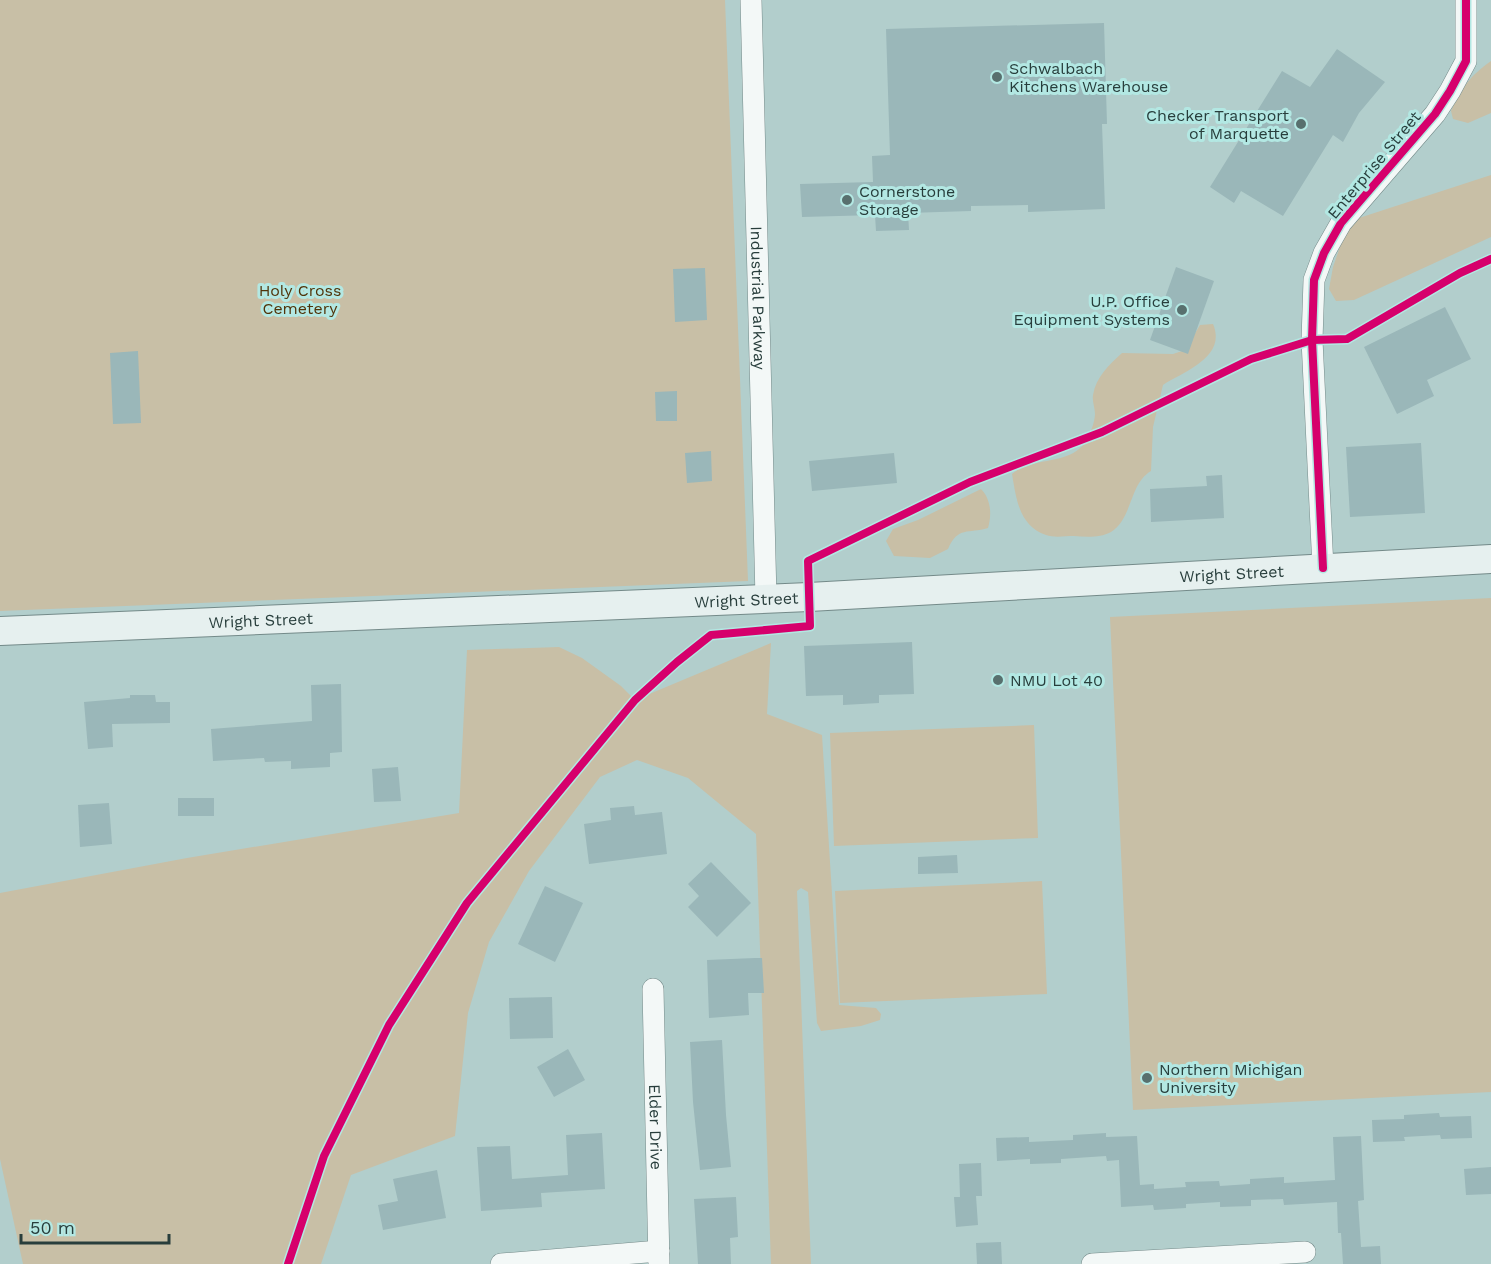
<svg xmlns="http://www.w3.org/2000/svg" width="1491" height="1264" font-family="'Work Sans',sans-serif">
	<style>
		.green { fill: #c8bfa6 }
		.building { fill: #9ab7b9 }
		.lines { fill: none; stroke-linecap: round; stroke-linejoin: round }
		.minor-casing { stroke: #748a89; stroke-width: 22 }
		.secondary-casing { stroke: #748a89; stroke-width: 30 }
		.minor { stroke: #f3f8f7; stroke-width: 21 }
		.secondary { stroke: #e6f0ef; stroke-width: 28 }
		.cycleway-casing { stroke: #b3e8e3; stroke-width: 11 }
		.cycleway { stroke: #d6006c; stroke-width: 8 }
		.poi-dot { fill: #58706e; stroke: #b3e8e3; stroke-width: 2 }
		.labels { text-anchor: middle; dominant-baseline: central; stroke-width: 6; stroke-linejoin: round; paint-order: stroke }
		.poi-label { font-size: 16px; fill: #283e3c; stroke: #b3e8e3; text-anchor: start }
		.street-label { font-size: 16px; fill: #283e3c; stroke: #b3e8e3 }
		.park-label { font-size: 16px; fill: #513309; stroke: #b3e8e3 }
	</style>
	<rect width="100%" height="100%" fill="#b2cecc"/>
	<!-- green -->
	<g class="green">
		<polygon points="0,0 725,0 748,581 0,611"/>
		<path d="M1491,61V113L1468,123L1453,119L1451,111C1461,88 1470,76 1491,61Z"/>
		<polygon points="1491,175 1491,237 1354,300 1336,301 1329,289 1333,267 1344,235 1359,218"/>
		<path d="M1213,324C1227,357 1185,371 1163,385L1153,427L1151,471C1129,484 1133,518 1111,532C1100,538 1086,537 1074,536C1065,536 1054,538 1046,535C1019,526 1016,498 1012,474C1033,456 1066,466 1084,444C1089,438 1095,422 1095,414C1095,408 1092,401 1093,395C1096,377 1109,365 1122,353L1173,354L1185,350L1200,325Z"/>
		<path d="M981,489C991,499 992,515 988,528C968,534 958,526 948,549L930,558L894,556L886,541L893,529L918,520Z"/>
		<polygon points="1491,598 1491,1092 1133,1110 1110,617"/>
		<polygon points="771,643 767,714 822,735 839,1005 876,1008 881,1014 880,1020 861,1026 821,1031 817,1023 808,892 801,888 797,891 811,1264 771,1264 756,834 688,778 637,760 600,777 529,871 489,942 468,1013 455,1136 351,1175 321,1264 23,1264 0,1159 0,893 187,858 459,813 467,650 559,647 582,658 621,686 635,700"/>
		<polygon points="1034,725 1038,838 834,846 830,733"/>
		<polygon points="1042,881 1047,994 840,1003 835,891"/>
	</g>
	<!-- building -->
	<g class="building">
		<polygon points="1104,23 1107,124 1102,124 1105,209 1028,212 1028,205 971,206 971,211 908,213 909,230 876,231 875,215 802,217 800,184 873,182 872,156 890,155 886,29"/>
		<polygon points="1337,49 1385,82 1359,113 1343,142 1333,135 1283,216 1241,191 1234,203 1210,187 1282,71 1310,87"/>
		<polygon points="1176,267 1214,281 1188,354 1150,340"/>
		<polygon points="705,268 707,320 675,322 673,269"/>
		<polygon points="1445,307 1471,359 1427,380 1434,396 1397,414 1364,347"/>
		<polygon points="138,351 141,423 113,424 110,353"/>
		<polygon points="677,391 677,421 656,421 655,392"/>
		<polygon points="1421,443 1425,513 1350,517 1346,447"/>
		<polygon points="711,451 712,481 687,483 685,453"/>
		<polygon points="894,453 897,483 812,491 809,461"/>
		<polygon points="1222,475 1224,518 1151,522 1150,489 1207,486 1206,476"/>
		<polygon points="912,642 914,694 879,695 879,703 843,705 843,695 806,696 804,646"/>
		<polygon points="341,684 342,752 330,753 330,767 291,769 291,761 265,762 264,758 213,761 211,729 312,721 311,685"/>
		<polygon points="130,695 155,695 156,702 170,702 170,723 112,724 113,747 88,749 84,702 130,698"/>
		<polygon points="398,767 401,801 374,802 372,769"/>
		<rect x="178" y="798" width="36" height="18"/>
		<polygon points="109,803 112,844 80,847 78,805"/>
		<polygon points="634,806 635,815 662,812 667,854 589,864 584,824 611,820 610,808"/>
		<polygon points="957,855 958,873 918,874 918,857"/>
		<polygon points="711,862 751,903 717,937 688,907 699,896 688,884"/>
		<polygon points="545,886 583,903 555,962 518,944"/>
		<polygon points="755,958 762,958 764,993 748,993 749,1015 709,1018 707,960"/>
		<polygon points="552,997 553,1038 510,1039 509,998"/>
		<polygon points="722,1040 726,1115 731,1167 700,1170 693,1102 690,1042"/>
		<polygon points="568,1049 585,1080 554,1097 537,1067"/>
		<polygon points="1439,1113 1440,1117 1471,1116 1472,1138 1441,1139 1440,1135 1404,1137 1405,1141 1373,1142 1372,1120 1404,1119 1404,1115"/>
		<polygon points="602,1133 605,1189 541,1193 542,1207 481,1211 477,1147 510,1146 512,1179 568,1175 566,1135"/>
		<polygon points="1106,1133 1106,1137 1137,1136 1140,1185 1154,1184 1154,1189 1186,1187 1185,1182 1219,1181 1220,1186 1250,1184 1250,1179 1284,1177 1284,1183 1335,1180 1333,1137 1361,1136 1364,1200 1358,1201 1361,1247 1380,1246 1381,1264 1343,1264 1341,1233 1338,1233 1337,1202 1284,1205 1283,1199 1251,1200 1251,1206 1220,1207 1220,1202 1186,1204 1186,1208 1154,1210 1153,1205 1121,1207 1119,1160 1107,1161 1106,1156 1061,1159 1061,1163 1030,1164 1030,1159 997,1161 996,1138 1029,1137 1029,1142 1073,1140 1073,1135"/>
		<polygon points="981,1163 982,1196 976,1196 978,1225 956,1227 954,1197 960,1197 959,1164"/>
		<polygon points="1491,1167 1491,1194 1466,1195 1464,1169"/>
		<polygon points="437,1170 446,1218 383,1230 378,1205 398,1201 393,1179"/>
		<polygon points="736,1197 738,1237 730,1238 731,1264 698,1264 694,1199"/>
		<polygon points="1001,1242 1002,1264 977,1264 976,1243"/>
	</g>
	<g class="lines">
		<defs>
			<g id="minor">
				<path id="s1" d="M751,0L766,598"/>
				<polyline points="1323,568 1312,340 1314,280 1324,253 1341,223 1435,114 1450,91 1466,61 1466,0"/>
				<path id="s2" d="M653,989L659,1264"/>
				<polyline points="501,1264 659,1251"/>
				<polyline points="1092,1264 1305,1252"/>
			</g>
			<g id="secondary">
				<path id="s3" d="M0,631L809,597L1491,559"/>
			</g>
		</defs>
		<!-- minor casing -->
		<use href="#minor" class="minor-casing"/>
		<!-- secondary casing -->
		<use href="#secondary" class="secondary-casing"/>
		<!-- minor -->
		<use href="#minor" class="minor"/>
		<!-- secondary -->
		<use href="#secondary" class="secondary"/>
		<defs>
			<g id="cycleway">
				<polyline points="1323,568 1312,340 1314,280 1324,253 1341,223 1435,114 1450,91 1466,61 1466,0"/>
				<polyline points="288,1264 324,1156 389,1025 467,903 635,700 677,662 711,635 810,626 808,561 970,482 1102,432 1251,359 1312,340 1347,339 1460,273 1491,259"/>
			</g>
		</defs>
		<!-- cycleway casing -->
		<use href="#cycleway" class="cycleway-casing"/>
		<!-- cycleway -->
		<use href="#cycleway" class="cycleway"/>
	</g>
	<!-- markers -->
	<g class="poi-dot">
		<circle cx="997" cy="77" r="6"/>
		<circle cx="1301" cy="124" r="6"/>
		<circle cx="847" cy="200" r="6"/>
		<circle cx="1182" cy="310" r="6"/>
		<circle cx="998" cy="680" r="6"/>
		<circle cx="1147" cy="1078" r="6"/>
	</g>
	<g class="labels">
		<!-- poi labels -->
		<g class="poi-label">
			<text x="1009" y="68">Schwalbach<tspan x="1009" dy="18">Kitchens Warehouse</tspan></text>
			<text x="1289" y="115" text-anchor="end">Checker Transport<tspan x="1289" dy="18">of Marquette</tspan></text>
			<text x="859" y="191">Cornerstone<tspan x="859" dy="18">Storage</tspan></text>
			<text x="1170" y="301" text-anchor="end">U.P. Office<tspan x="1170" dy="18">Equipment Systems</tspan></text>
			<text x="1010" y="680">NMU Lot 40</text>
			<text x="1159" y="1069">Northern Michigan<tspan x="1159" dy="18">University</tspan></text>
		</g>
		<!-- street labels -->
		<g class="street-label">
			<text transform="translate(1374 165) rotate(-50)">Enterprise Street</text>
			<text stroke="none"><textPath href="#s1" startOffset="298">Industrial Parkway</textPath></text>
			<text stroke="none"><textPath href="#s3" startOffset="1233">Wright Street</textPath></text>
			<text stroke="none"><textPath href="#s3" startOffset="747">Wright Street</textPath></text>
			<text stroke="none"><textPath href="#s3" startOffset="261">Wright Street</textPath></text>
			<text stroke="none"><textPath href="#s2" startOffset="138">Elder Drive</textPath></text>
		</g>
		<!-- park labels -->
		<g class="park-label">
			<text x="300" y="290">Holy Cross<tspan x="300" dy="18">Cemetery</tspan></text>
		</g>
	</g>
	<!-- scale -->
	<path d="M21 1234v9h148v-9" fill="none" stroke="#283e3c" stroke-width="3"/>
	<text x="30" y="1234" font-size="18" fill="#283e3c" stroke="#b3e8e3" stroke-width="4.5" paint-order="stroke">50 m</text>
</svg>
